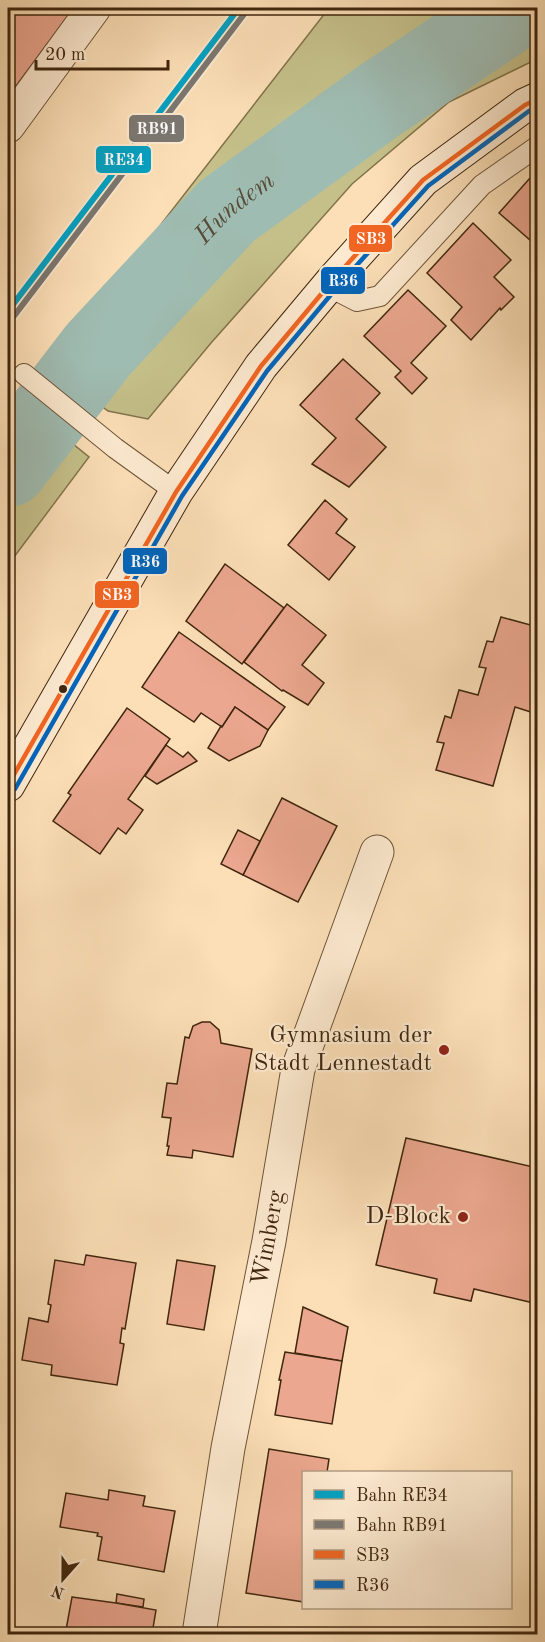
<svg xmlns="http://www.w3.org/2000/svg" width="545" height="1642" font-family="'Old Standard TT',serif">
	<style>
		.green { fill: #c5c08a; stroke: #82734c; stroke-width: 1.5 }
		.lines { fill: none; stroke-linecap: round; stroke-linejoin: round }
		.river { stroke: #9fbcb2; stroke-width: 80 }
		.building { fill: #eba78f; stroke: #3f260e; stroke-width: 1.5 }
		.service-casing { stroke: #6e5438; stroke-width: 22 }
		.minor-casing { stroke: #6e5438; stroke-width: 35 }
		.secondary-casing { stroke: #3f260e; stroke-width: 35 }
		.service { stroke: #fdead0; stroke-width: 20 }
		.minor { stroke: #fdead0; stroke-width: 33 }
		.secondary { stroke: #fdead0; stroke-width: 33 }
		.bus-1-casing { stroke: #fdead0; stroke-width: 9 }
		.bus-2-casing { stroke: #fdead0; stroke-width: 9 }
		.bus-1 { stroke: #f26522; stroke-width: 4.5 }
		.bus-2 { stroke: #0065bd; stroke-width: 4.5 }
		.rail-1-casing { stroke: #fdead0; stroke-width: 10 }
		.rail-2-casing { stroke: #fdead0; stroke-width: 10 }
		.rail-1 { stroke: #03a2c4; stroke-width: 6 }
		.rail-2 { stroke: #7b7872; stroke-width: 6 }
		.bus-dot { fill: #3f260e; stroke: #fdead0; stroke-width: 2 }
		.poi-dot { fill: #8f2418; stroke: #fdead0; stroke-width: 2 }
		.labels { text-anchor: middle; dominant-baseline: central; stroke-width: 4.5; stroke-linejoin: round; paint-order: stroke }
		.poi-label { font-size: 24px; fill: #3f260e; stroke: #fdead0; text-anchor: end }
		.street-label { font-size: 24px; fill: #3f260e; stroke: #fdead0 }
		.water-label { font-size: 26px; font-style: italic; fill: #574c37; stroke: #fdead0 }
		.line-badge { stroke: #fdead0; stroke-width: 2 }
		.badge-label { font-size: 16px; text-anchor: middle; font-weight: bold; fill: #fff }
	</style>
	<rect width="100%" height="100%" fill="#fcdfb7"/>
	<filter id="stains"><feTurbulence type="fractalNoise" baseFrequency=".00333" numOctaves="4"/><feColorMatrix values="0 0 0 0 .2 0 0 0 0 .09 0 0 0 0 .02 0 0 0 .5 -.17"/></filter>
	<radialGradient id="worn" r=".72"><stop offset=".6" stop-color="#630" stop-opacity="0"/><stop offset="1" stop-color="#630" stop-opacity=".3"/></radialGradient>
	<!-- green -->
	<g class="green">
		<polygon points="329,8 537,8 537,59 449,102 352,184 211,343 148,419 108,411 49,366 138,254"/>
		<polygon points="16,398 89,457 8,565 8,410"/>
	</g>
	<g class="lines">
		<!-- river -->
		<path class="river" id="s1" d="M8,467L98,350L227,211L377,102L517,8"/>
	</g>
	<!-- building -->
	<g class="building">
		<polygon points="8,8 74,8 8,97"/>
		<polygon points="538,169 538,247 499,213"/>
		<polygon points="473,223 511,260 494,277 514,297 501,310 500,308 471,340 451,320 462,307 427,273"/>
		<polygon points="408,290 446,326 411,363 427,378 412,394 395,377 401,371 364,336"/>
		<polygon points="343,359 380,393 356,419 386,447 349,487 312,464 336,438 300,405"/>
		<polygon points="325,500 347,519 336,533 355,547 329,580 288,545"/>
		<polygon points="225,564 284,608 242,664 186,621"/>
		<polygon points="287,604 326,635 302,665 324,683 308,705 283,690 282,691 244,662"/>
		<polygon points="501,617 538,627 538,702 534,713 515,707 493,786 436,770 444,743 437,742 445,716 451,718 459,690 478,695 486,668 479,667 487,641 493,642"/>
		<polygon points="179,632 285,707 268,730 235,707 222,727 201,713 194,722 142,687"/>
		<polygon points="235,707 268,730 260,746 229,761 208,748 221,726 222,727"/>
		<polygon points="127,708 170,739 128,799 143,810 126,834 118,828 100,854 53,821 71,795 68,793"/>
		<polygon points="166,745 183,757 188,752 197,761 157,784 145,776"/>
		<polygon points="282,798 337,826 298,902 243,875"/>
		<polygon points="238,830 260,841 243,875 221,864"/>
		<polygon points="202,1022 210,1022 219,1030 221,1043 252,1049 233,1157 193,1150 192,1158 167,1155 169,1146 167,1146 171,1118 162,1117 167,1083 177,1084 185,1037 189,1038 193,1026"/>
		<polygon points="406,1138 538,1168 538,1304 474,1289 471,1301 434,1293 437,1279 376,1265"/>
		<polygon points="86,1255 136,1263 125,1329 122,1328 120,1343 124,1344 117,1385 51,1375 52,1365 22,1360 29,1318 48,1322 51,1305 48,1304 55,1260 84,1265"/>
		<polygon points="177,1260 215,1266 204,1330 167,1324"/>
		<polygon points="303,1307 348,1327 342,1361 295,1353"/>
		<polygon points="285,1352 342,1361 332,1424 275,1415 281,1380 279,1380"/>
		<polygon points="269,1449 329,1459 327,1472 304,1472 304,1602 246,1593"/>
		<polygon points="109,1490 145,1496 143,1506 175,1511 164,1572 98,1560 102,1537 97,1536 98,1533 60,1527 66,1493 108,1500"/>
		<polygon points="117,1594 144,1599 143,1607 116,1603"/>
		<polygon points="72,1597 116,1603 156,1610 152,1634 82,1634 82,1633 66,1630"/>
	</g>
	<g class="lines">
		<defs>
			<g id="service">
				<polyline points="328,286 357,301 380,296 482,185 538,146"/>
				<polyline points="24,374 115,448 176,492"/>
			</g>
			<g id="minor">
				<polyline points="8,126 94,8"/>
				<path id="s2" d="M199,1634L228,1448L269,1241L298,1069L377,852"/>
			</g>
			<polyline id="secondary" points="8,785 176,492 261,366 333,280 423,180 525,105 538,99"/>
		</defs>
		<!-- service casing -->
		<use href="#service" class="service-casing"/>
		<!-- minor casing -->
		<use href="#minor" class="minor-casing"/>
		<!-- secondary casing -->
		<use href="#secondary" class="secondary-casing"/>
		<!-- service -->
		<use href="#service" class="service"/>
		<!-- minor -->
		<use href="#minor" class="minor"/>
		<!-- secondary -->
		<use href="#secondary" class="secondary"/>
		<defs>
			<polyline id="bus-1" points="8,785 176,492 261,366 333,280 423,180 525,105 538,99"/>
			<polyline id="bus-2" points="15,789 182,496 267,371 339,285 428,186 529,111 538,107"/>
		</defs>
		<!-- bus-1 casing -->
		<use href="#bus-1" class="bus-1-casing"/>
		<!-- bus-2 casing -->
		<use href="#bus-2" class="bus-2-casing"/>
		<!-- bus-1 -->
		<use href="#bus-1" class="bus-1"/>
		<!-- bus-2 -->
		<use href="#bus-2" class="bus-2"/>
		<defs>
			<polyline id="rail-1" points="8,311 239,8"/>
			<polyline id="rail-2" points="14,316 245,13"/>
		</defs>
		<!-- rail-1 casing -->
		<use href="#rail-1" class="rail-1-casing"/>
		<!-- rail-2 casing -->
		<use href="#rail-2" class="rail-2-casing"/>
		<!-- rail-1 -->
		<use href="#rail-1" class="rail-1"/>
		<!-- rail-2 -->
		<use href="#rail-2" class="rail-2"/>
	</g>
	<!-- markers -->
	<circle class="bus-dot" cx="63" cy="689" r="5"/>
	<g class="poi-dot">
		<circle cx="444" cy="1050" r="6"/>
		<circle cx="463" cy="1217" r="6"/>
	</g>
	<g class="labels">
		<!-- poi labels -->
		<g class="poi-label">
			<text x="432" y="1036">Gymnasium der<tspan x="432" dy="28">Stadt Lennestadt</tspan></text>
			<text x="451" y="1217">D-Block</text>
		</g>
		<!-- street labels -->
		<g class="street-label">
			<text stroke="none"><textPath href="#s2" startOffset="402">Wimberg</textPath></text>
		</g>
		<!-- water labels -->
		<g class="water-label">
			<text stroke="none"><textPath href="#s1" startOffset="345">Hundem</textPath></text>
		</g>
	</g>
	<g class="line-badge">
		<rect x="128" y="114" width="57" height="29" rx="6" fill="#7b7872"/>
		<rect x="95" y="145" width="57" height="29" rx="6" fill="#03a2c4"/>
		<rect x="348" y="224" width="45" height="29" rx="6" fill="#f26522"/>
		<rect x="320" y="266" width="46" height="29" rx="6" fill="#0065bd"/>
		<rect x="122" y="547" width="46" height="28" rx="6" fill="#0065bd"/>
		<rect x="94" y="580" width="46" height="29" rx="6" fill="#f26522"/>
	</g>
	<g class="badge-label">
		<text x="157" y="134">RB91</text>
		<text x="124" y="165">RE34</text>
		<text x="371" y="244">SB3</text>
		<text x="343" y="286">R36</text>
		<text x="145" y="567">R36</text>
		<text x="117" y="600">SB3</text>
	</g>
	<!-- margin -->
	<rect width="545" height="1642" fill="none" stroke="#fcdfb7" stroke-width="30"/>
	<rect x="9" y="9" width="527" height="1624" fill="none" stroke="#3f260e" stroke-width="3"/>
	<rect x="15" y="15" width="515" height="1612" fill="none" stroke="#3f260e" stroke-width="1.5"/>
	<!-- legend -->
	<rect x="302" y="1471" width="210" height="138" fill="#fdead0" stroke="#b19c82" stroke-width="1.5"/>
	<rect x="314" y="1490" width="30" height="9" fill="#03a2c4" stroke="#b19c82" stroke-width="1.5"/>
	<text x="356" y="1501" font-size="18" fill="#3f260e">Bahn RE34</text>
	<rect x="314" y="1520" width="30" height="9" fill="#7b7872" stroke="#b19c82" stroke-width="1.5"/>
	<text x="356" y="1531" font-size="18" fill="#3f260e">Bahn RB91</text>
	<rect x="314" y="1550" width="30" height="9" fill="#f26522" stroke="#b19c82" stroke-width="1.5"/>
	<text x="356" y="1561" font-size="18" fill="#3f260e">SB3</text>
	<rect x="314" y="1580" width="30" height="9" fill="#0065bd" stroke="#b19c82" stroke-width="1.5"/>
	<text x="356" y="1591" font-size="18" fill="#3f260e">R36</text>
	<!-- north arrow -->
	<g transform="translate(63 1579) rotate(201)" stroke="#fdead0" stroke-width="4.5" paint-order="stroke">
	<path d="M0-4.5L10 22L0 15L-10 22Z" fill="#3f260e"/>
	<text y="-9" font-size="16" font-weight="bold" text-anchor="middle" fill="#3f260e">N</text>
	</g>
	<!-- scale -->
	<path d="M36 60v9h132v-9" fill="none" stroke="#3f260e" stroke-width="3"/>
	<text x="45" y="60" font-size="18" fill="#3f260e" stroke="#fdead0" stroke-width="4.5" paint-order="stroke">20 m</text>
	<rect width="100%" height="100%" filter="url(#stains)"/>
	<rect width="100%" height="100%" fill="url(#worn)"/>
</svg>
